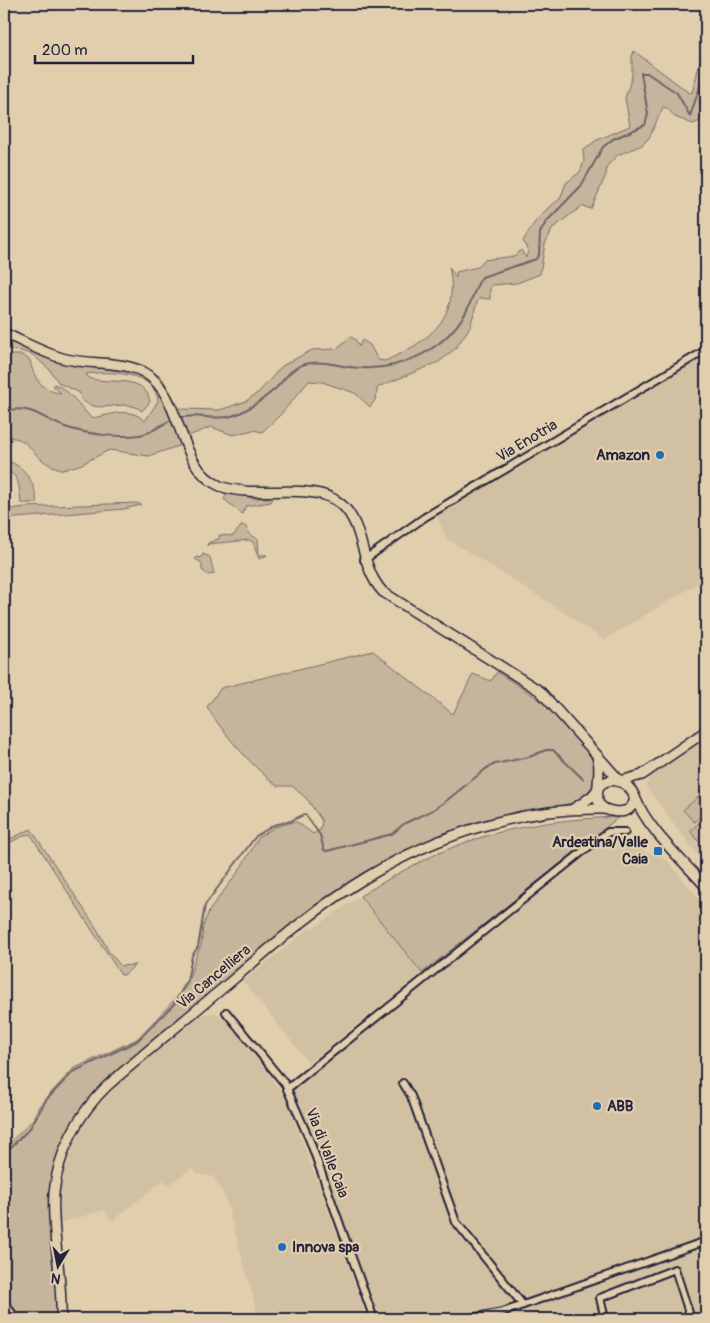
<svg xmlns="http://www.w3.org/2000/svg" width="710" height="1323" font-family="Pangolin,sans-serif">
	<style>
		.built { fill: #d2c0a3 }
		.green { fill: #c5b59c; stroke: #746c6c }
		.lines { fill: none; stroke-linecap: round; stroke-linejoin: round }
		.stream { stroke: #6c6467; stroke-width: 2 }
		.street-casing { stroke: #22223b; stroke-width: 10 }
		.secondary-casing { stroke: #22223b; stroke-width: 12 }
		.street { stroke: #e1ceac; stroke-width: 6 }
		.secondary { stroke: #e1ceac; stroke-width: 9 }
		.poi-dot { fill: #1f6fb2; stroke: #e1ceac; stroke-width: 2 }
		.labels { text-anchor: middle; dominant-baseline: central; stroke-width: 4.5; stroke-linejoin: round; paint-order: stroke }
		.street-label { font-size: 15px; fill: #22223b; stroke: #e1ceac }
		.poi-label { font-size: 15px; font-weight: bold; fill: #22223b; stroke: #e1ceac; text-anchor: end }
	</style>
	<rect width="100%" height="100%" fill="#e1ceac"/>
	<filter id="ink" filterUnits="userSpaceOnUse"><feTurbulence type="fractalNoise" baseFrequency=".02" numOctaves="2"/><feDisplacementMap in="SourceGraphic" scale="10" xChannelSelector="R" yChannelSelector="G"/><feConvolveMatrix kernelMatrix="1 2 1 2 8 2 1 2 1" color-interpolation-filters="sRGB"/></filter>
	<g filter="url(#ink)">
		<!-- built -->
		<g class="built">
			<polygon points="706,354 706,585 703,580 604,640 565,613 446,538 436,513"/>
			<polygon points="706,736 706,866 646,787 650,776"/>
			<polygon points="609,838 667,860 706,908 706,1319 380,1319 293,1093 295,1087"/>
			<polygon points="360,896 422,973 309,1063 243,981 311,927 312,929"/>
			<polygon points="216,1013 228,1021 286,1097 368,1319 259,1319 225,1197 214,1177 198,1174 192,1168 168,1185 164,1180 112,1221 104,1210 60,1223 59,1193 63,1166 76,1134 89,1112 102,1096 201,1015"/>
		</g>
		<!-- green -->
		<g class="green">
			<path d="M634,51L688,92L692,93L701,57L706,53V103L702,110L700,121L693,124L675,117L667,108L663,107L649,138L642,145L618,155L607,166L606,175L591,209L582,206L553,228L545,244L540,274L517,283L492,285L490,288V299L480,298L477,302L470,327L456,348L439,362L378,387L375,400L370,407L355,393L322,382L309,381L279,416L262,432L253,430L233,435L211,427L191,435L184,431L168,391L154,375L65,357L4,331V328L67,356L124,360L145,366L162,378L180,409L220,410L246,401L259,392L282,366L312,350L336,349L350,337L355,339L359,347L362,340L370,345L378,360L385,361C427,342 461,320 449,267L456,278V272L478,267L484,260L514,256L521,250L526,258L528,251L523,241L535,222L548,208L560,199L566,183L580,172L584,162L583,151L595,141L630,126L625,98L632,76V57Z"/>
			<path d="M4,336L73,364L140,374L159,390L184,444L149,456L109,450L82,464L63,470C55,467 48,465 41,459C26,446 26,436 4,438V396L9,394L10,388L8,384L4,389V355H22L30,360C33,377 42,392 61,393L54,387V384C68,388 81,407 91,418C110,416 128,405 145,421L158,401C155,371 108,371 86,374L89,378C107,385 146,373 150,402L142,411C125,396 99,417 81,399L80,393L59,383L49,369L33,355L21,351L4,349Z"/>
			<path d="M4,461C25,463 35,484 37,503H21C19,490 21,473 4,471Z"/>
			<polygon points="228,493 254,498 273,498 271,502 246,506 242,514 224,499"/>
			<polygon points="137,503 141,505 124,509 4,519 4,510 25,507"/>
			<polygon points="242,525 246,527 249,534 258,539 259,555 267,555 259,559 253,542 249,540 208,544 207,546 208,543 220,538 219,535 233,536"/>
			<polygon points="203,554 210,557 214,574 208,575 202,570 202,563 195,559 196,557 201,558"/>
			<path d="M373,651L453,714L473,674L491,681L497,672L543,702L586,749L596,768L594,787L572,803L502,817L377,868L124,1066L92,1095L54,1168L51,1196L57,1319H22L4,1296V1148L33,1120L39,1106L73,1069L137,1039L181,993L187,985L196,956L201,946L203,926L209,911L238,872L259,837L275,827L293,822H297L313,834L320,830L322,821L307,799L292,786H277C250,764 225,736 207,707L221,688Z"/>
			<polygon points="706,790 706,812 694,822 683,810"/>
			<path d="M619,817L422,973L360,896C380,884 400,872 420,862C482,830 550,819 619,817Z"/>
			<polygon points="706,817 706,850 690,831"/>
			<polygon points="31,829 97,929 109,952 121,966 135,965 124,975 121,975 31,835 28,834 4,845 4,842"/>
		</g>
		<g class="lines">
			<!-- stream -->
			<g class="stream">
				<path d="M4,411C34,404 42,420 68,428C87,434 124,439 144,434C155,431 163,423 174,419"/>
				<path d="M179,418C200,412 219,424 242,412C254,406 266,397 276,388C285,379 292,367 305,364C324,359 342,368 361,368C403,370 445,349 466,312C472,301 474,288 482,277L536,259L539,254L540,233L546,222L581,186L603,147L613,139L645,125L648,114L641,73H647L677,93L690,116L706,69"/>
				<polyline points="4,1154 30,1128 46,1100 73,1072 137,1041 174,1004 187,981 192,956 198,947 205,905 256,836 274,825 291,821 305,814 320,835 324,850 327,851 392,834 405,823 433,810 446,801 487,768 495,764 529,757 546,750 553,750 583,779"/>
			</g>
			<defs>
				<g id="street">
					<polyline points="364,560 425,517 706,350"/>
					<polyline points="226,1012 285,1084 310,1141 374,1319"/>
					<polyline points="403,1083 411,1096 456,1222 523,1305"/>
					<polyline points="287,1089 587,848 608,832 625,832"/>
					<polyline points="4,1302 16,1319"/>
					<polyline points="466,1319 503,1312 706,1241"/>
					<polyline points="605,1319 600,1298 675,1269 691,1319"/>
				</g>
				<g id="secondary">
					<path d="M4,333C24,342 45,354 66,359C95,366 135,358 156,382C183,411 181,470 220,486C256,500 314,480 341,504C366,526 359,567 383,592L540,691L620,781"/>
					<polyline points="620,781 642,775 706,731"/>
					<path d="M634,795C648,831 682,859 706,887"/>
					<path d="M573,809C580,805 586,801 592,796C597,791 599,784 605,782C621,775 645,795 629,809C622,814 606,812 600,805C593,795 603,772 597,756"/>
					<path d="M61,1319C63,1277 51,1233 54,1193C58,1152 78,1114 107,1086C147,1051 188,1017 229,983C273,945 317,907 367,877C437,835 522,807 604,809"/>
				</g>
			</defs>
			<!-- street casing -->
			<use href="#street" class="street-casing"/>
			<!-- secondary casing -->
			<use href="#secondary" class="secondary-casing"/>
			<!-- street -->
			<use href="#street" class="street"/>
			<!-- secondary -->
			<use href="#secondary" class="secondary"/>
		</g>
	</g>
	<!-- markers -->
	<g class="poi-dot">
		<circle cx="660" cy="455" r="5"/>
		<rect x="653" y="846" width="10" height="10" rx="2.5"/>
		<circle cx="597" cy="1106" r="5"/>
		<circle cx="282" cy="1247" r="5"/>
	</g>
	<g class="labels">
		<!-- street labels -->
		<g class="street-label">
			<text transform="translate(527 441) rotate(-31)">Via Enotria</text>
			<text transform="translate(214 977) rotate(-40)">Via Cancelliera</text>
			<text transform="translate(327 1153) rotate(69)">Via di Valle Caia</text>
		</g>
		<!-- poi labels -->
		<g class="poi-label">
			<text x="650" y="455">Amazon</text>
			<text x="648" y="842">Ardeatina/Valle<tspan x="648" dy="17">Caia</tspan></text>
			<text x="607" y="1106" text-anchor="start">ABB</text>
			<text x="292" y="1247" text-anchor="start">Innova spa</text>
		</g>
	</g>
	<!-- margin -->
	<rect width="710" height="1323" fill="none" stroke="#e1ceac" stroke-width="20"/>
	<rect x="10" y="10" width="690" height="1303" fill="none" stroke="#22223b" stroke-width="2" filter="url(#ink)"/>
	<!-- north arrow -->
	<g transform="translate(58 1266) rotate(190)" stroke="#e1ceac" stroke-width="4" paint-order="stroke">
	<path d="M0-4L9 19L0 12L-9 19Z" fill="#22223b"/>
	<text y="-8" font-size="14" font-weight="bold" text-anchor="middle" fill="#22223b">N</text>
	</g>
	<!-- scale -->
	<path d="M35 55v8h158v-8" fill="none" stroke="#22223b" stroke-width="2.5"/>
	<text x="42" y="55" font-size="15" fill="#22223b" stroke="#e1ceac" stroke-width="4" paint-order="stroke">200 m</text>
</svg>
